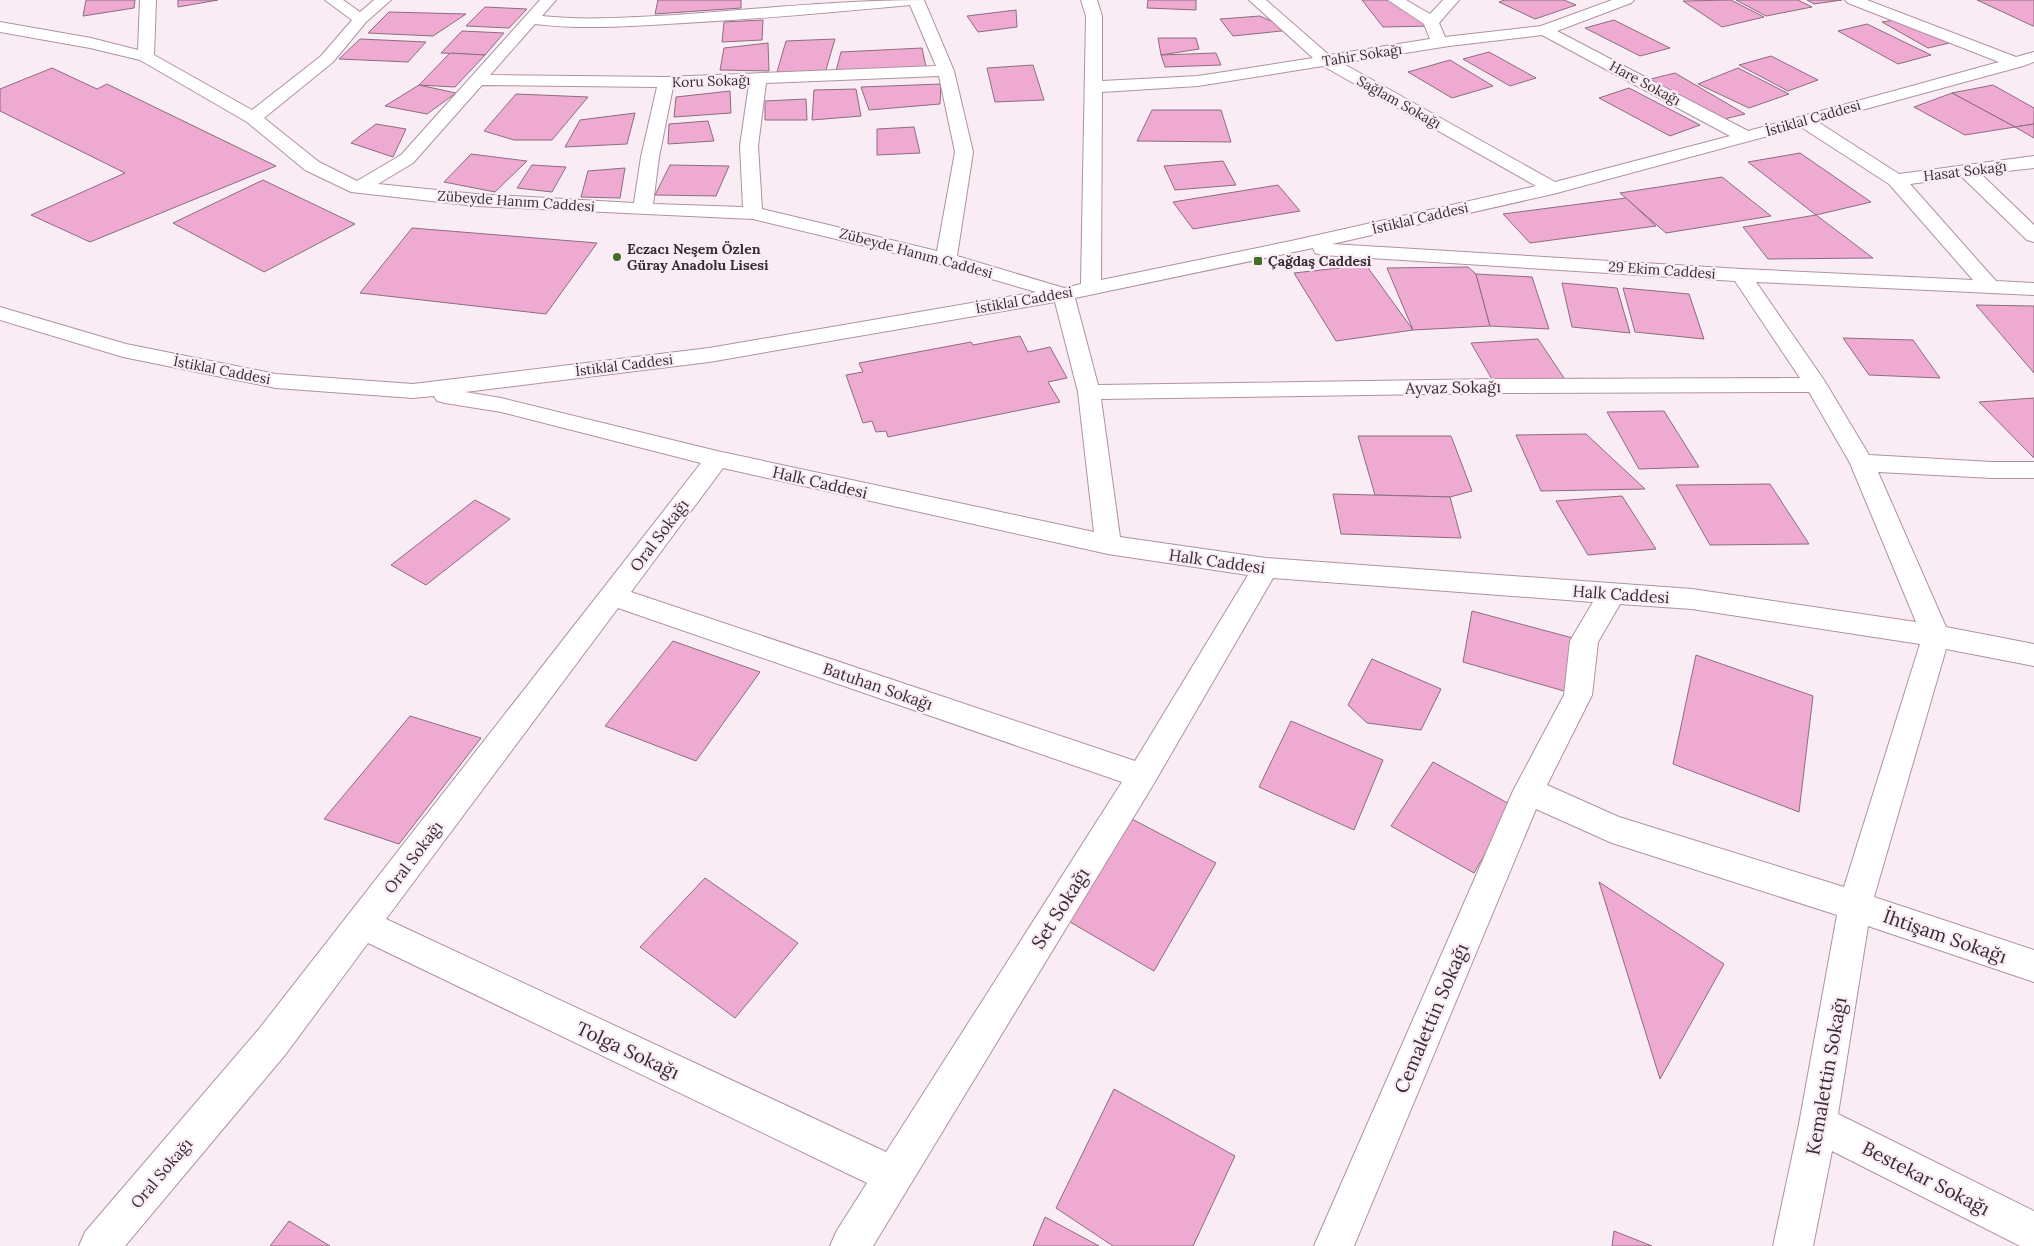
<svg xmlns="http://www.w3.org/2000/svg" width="2034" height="1246" font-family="Lora,serif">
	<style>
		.building { fill: #eeaad1; stroke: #8c6d7e }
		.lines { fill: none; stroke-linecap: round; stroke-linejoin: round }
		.minor-casing { stroke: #b091a2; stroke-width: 2 }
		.minor { fill: #fff; fill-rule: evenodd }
		.poi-dot { fill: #466d28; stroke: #faecf4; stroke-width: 2 }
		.labels { text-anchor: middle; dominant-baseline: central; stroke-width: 4.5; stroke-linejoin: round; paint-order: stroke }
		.far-street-label { font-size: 14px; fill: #382b33; stroke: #faecf4 }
		.far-poi-label { font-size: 14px; font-weight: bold; fill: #382b33; stroke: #faecf4; text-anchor: start }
		.street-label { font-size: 16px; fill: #382b33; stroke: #faecf4 }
		.near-street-label { font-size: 19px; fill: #382b33; stroke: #faecf4 }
	</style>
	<rect width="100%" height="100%" fill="#faecf4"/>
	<!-- building -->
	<g class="building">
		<polygon points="86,0 135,0 134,8 83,16"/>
		<polygon points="178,0 218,0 178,7"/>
		<polygon points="658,0 741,0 741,8 655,14"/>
		<polygon points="1148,0 1196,0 1196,10 1147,8"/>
		<polygon points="1362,0 1395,0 1432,26 1383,27"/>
		<polygon points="1505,0 1564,0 1576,5 1535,19 1499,2"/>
		<polygon points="1731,0 1764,17 1722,27 1683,1"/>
		<polygon points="1736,0 1798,0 1812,7 1766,16"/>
		<polygon points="1807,0 1842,0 1814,4"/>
		<polygon points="1977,0 2034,0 2034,26 2033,26"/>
		<polygon points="485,7 527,9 509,28 466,26"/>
		<polygon points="1016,10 1017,27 978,32 967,16"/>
		<polygon points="389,12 466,14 433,36 368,33"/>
		<polygon points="1260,16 1291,30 1233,36 1220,19"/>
		<polygon points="1902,19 1954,42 1928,48 1882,22"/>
		<polygon points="763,20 762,40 722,42 724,22"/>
		<polygon points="1614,20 1670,48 1640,56 1585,28"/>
		<polygon points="1867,24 1931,55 1898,64 1838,31"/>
		<polygon points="462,31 504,33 485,55 441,53"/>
		<polygon points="1158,38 1196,38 1199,49 1161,55"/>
		<polygon points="360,39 426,42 408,62 339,59"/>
		<polygon points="835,39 825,73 777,72 786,41"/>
		<polygon points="768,43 769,71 720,70 724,48"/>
		<polygon points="922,48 926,67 836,71 841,52"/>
		<polygon points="1489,52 1536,78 1510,86 1463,59"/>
		<polygon points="450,53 485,55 455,87 419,85"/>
		<polygon points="1216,53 1221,65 1165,67 1161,55"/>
		<polygon points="1771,56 1818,80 1788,91 1739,65"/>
		<polygon points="1450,60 1493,86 1452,98 1408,72"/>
		<polygon points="1033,65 1044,100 995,102 987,68"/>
		<polygon points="52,68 97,89 107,84 276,166 90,242 31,215 125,173 0,111 0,89"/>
		<polygon points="1738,68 1789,94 1749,108 1698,84"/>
		<polygon points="1675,73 1745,114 1716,121 1647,80"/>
		<polygon points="941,84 940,104 869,110 861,87"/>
		<polygon points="419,85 456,93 427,114 385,106"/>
		<polygon points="1993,85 2034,108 2034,124 2015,127 1952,93"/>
		<polygon points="1629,88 1700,125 1670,136 1599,98"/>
		<polygon points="856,89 861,116 812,120 814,90"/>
		<polygon points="730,91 731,113 674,117 676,97"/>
		<polygon points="1952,93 2015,127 1965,135 1914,107"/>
		<polygon points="516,94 588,97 552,140 514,140 484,131"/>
		<polygon points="806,99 807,120 765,120 765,101"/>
		<polygon points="1152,110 1221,110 1231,142 1137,141"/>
		<polygon points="635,113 627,144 565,147 580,120"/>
		<polygon points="708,121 714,141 668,144 669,124"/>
		<polygon points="376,124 406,129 393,157 351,143"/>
		<polygon points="2034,124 2034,138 2015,127"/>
		<polygon points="914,127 920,153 877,155 877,129"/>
		<polygon points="1800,153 1871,202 1816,215 1748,162"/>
		<polygon points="471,154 527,161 495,192 444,182"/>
		<polygon points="1223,161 1236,185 1175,190 1164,166"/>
		<polygon points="532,165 566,167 552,192 517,188"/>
		<polygon points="670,165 729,166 716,196 655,195"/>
		<polygon points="625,168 620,198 581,197 588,171"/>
		<polygon points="1722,177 1771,216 1666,233 1620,193"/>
		<polygon points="263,180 355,224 264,272 173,223"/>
		<polygon points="1278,185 1300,211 1193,229 1173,202"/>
		<polygon points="1626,198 1656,226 1530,243 1503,214"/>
		<polygon points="1816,215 1873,258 1768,259 1743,227"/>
		<polygon points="412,228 597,243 546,314 360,293"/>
		<polygon points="1366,265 1413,330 1336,341 1294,273"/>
		<polygon points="1468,267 1476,274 1490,326 1413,330 1387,268"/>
		<polygon points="1476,274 1532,277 1549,329 1490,326"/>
		<polygon points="1562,283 1617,288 1630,333 1572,327"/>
		<polygon points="1623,288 1689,294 1704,339 1635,332"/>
		<polygon points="1976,305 2034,306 2034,373"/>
		<polygon points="1020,336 1028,352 1050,347 1067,378 1048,382 1060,402 888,437 886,431 876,432 872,421 863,423 846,375 863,372 859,363 971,342 973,345"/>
		<polygon points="1843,338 1913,340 1940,378 1869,375"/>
		<polygon points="1538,339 1566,381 1496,386 1471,343"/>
		<polygon points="2034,398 2034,458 1979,402"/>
		<polygon points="1664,411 1699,467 1639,469 1607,412"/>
		<polygon points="1586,434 1645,489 1541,491 1516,435"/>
		<polygon points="1358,436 1451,436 1472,491 1450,497 1375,495"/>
		<polygon points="1770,484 1809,544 1710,545 1676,485"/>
		<polygon points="1333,494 1450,497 1461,538 1341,534"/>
		<polygon points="1622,496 1656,549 1588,555 1556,501"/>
		<polygon points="475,500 510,519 426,585 391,565"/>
		<polygon points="1472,611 1584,641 1578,695 1463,662"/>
		<polygon points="673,641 760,672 696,761 605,726"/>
		<polygon points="1696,655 1813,696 1799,812 1673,764"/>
		<polygon points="1372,659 1441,689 1421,730 1367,723 1348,705"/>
		<polygon points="410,716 481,738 399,844 324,819"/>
		<polygon points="1291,721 1383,760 1354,830 1259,787"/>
		<polygon points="1433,762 1513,806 1474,873 1391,826"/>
		<polygon points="1130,818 1216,863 1154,971 1065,919"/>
		<polygon points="705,878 798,943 735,1018 640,947"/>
		<polygon points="1599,882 1724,964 1660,1079"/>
		<polygon points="1114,1089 1235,1156 1193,1246 1113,1246 1056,1208"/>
		<polygon points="1045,1217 1099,1246 1033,1246"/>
		<polygon points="289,1221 330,1246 270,1246"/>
		<polygon points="1614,1231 1652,1246 1612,1246"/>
	</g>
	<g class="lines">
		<defs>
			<path id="minor" d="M140,0H156L154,55L252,110L321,56L352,20L325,0H343L360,12L374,0H391L366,22L333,62L264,118L319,162L357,181L401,155L540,0H556L542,16C587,21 632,17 676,15C758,9 841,0 924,0L954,71L973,152L957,256L1064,288L1081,284L1086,16L1081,0H1097L1102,16V81L1198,76L1313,58L1249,0H1266L1329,55L1430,39L1424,24L1388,0H1406L1430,14L1443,0H1459L1439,23L1445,37L1541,26L1612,0H1634L1631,3L1557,31L1748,131L1999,62L1848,3L1845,0H1867L2016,57L2034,52V62L2023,66L1818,122L1899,174L2034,156V168L1981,174L2034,225V242L2027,240L1962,177L1910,184L1996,281L2034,283V295L1756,282L1824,380L1869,455L1992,462H2034V478H1992L1878,472L1946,627L2034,644V666L1946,649L1874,897L2034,950V982L1868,926L1838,1114L2034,1211V1246H2020L1832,1151L1813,1246H1773L1799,1124L1837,915L1612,843L1536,809L1354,1246H1314L1513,791L1564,695L1570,641L1593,602L1273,578L1153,785L873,1246H830L836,1232L867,1183L368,943L285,1055L125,1246H79L85,1232L259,1029L701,463L501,412L445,403L437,401L434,396L413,398L276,388L123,357L0,320V307L126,344L276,374L413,384L709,348L1036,292L940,264L753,219L476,206L351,192L305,170L247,122L140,60L90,48L0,32V22L91,38L138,50ZM910,5L936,66L666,77L490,75L535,24C584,30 634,26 683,23C759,19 835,12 910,5ZM1542,35L1730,136L1555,182L1342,63L1449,46ZM1323,66L1536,186L1291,241L1101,280L1102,92L1198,86ZM939,76L955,152L937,251L762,209L758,146L766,83ZM749,84L740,146L743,207L653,204L659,157L673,87ZM482,85L657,87L641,157L634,203L476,194L378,184L413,163ZM1801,127L1889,184L1973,280L1741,269L1332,244L1553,194ZM1313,248L1315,253L1322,255L1735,281L1800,378L1496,379L1098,385L1075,298ZM1055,302L1078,392L1094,532L717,451L501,398L465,392L709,362ZM1809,392L1850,463L1916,622L1692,589L1266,558L1120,537L1101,399L1496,393ZM723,468L1108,554L1248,575L1135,761L631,592ZM1620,604L1692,609L1920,644L1844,887L1619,817L1547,785L1592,695L1598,642ZM618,608L1122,782L886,1152L386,919Z"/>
		</defs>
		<!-- minor casing -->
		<use href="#minor" class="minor-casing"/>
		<!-- minor -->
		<use href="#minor" class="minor"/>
	</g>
	<!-- markers -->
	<g class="poi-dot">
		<circle cx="617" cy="257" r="5"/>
		<rect x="1253" y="256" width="10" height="10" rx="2.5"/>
	</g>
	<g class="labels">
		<!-- far-street labels -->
		<g class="far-street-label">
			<text transform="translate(1362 55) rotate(-9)">Tahir Sokağı</text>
			<text transform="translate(711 81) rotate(-2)">Koru Sokağı</text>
			<text transform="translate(1645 83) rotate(28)">Hare Sokağı</text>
			<text transform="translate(1399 102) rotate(29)">Sağlam Sokağı</text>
			<text transform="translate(1813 118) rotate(-16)">İstiklal Caddesi</text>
			<text transform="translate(1965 171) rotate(-7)">Hasat Sokağı</text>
			<text transform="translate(516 201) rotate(4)">Zübeyde Hanım Caddesi</text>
			<text transform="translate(1420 218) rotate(-13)">İstiklal Caddesi</text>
			<text transform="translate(916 253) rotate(15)">Zübeyde Hanım Caddesi</text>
			<text transform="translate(1662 270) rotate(4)">29 Ekim Caddesi</text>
			<text transform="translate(1024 300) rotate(-10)">İstiklal Caddesi</text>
			<text transform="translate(624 365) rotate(-7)">İstiklal Caddesi</text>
			<text transform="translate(222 370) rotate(11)">İstiklal Caddesi</text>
		</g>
		<!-- far-poi labels -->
		<g class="far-poi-label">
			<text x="627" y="249">Eczacı Neşem Özlen<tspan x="627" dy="16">Güray Anadolu Lisesi</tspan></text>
			<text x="1268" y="261">Çağdaş Caddesi</text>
		</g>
		<!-- street labels -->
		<g class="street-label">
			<text transform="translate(1453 387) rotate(-1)">Ayvaz Sokağı</text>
			<text transform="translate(820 482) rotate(13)">Halk Caddesi</text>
			<text transform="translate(659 535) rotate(-53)">Oral Sokağı</text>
			<text transform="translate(1217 561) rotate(8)">Halk Caddesi</text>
			<text transform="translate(1621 594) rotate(4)">Halk Caddesi</text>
			<text transform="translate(878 686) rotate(19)">Batuhan Sokağı</text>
			<text transform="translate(413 857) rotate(-53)">Oral Sokağı</text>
			<text transform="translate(161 1173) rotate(-50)">Oral Sokağı</text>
		</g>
		<!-- near-street labels -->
		<g class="near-street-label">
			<text transform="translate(1060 908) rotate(-58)">Set Sokağı</text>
			<text transform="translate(1945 936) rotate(19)">İhtişam Sokağı</text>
			<text transform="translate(1431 1018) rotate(-67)">Cemalettin Sokağı</text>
			<text transform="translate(628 1050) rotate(25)">Tolga Sokağı</text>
			<text transform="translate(1826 1076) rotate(-80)">Kemalettin Sokağı</text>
			<text transform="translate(1926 1178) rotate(27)">Bestekar Sokağı</text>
		</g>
	</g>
</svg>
